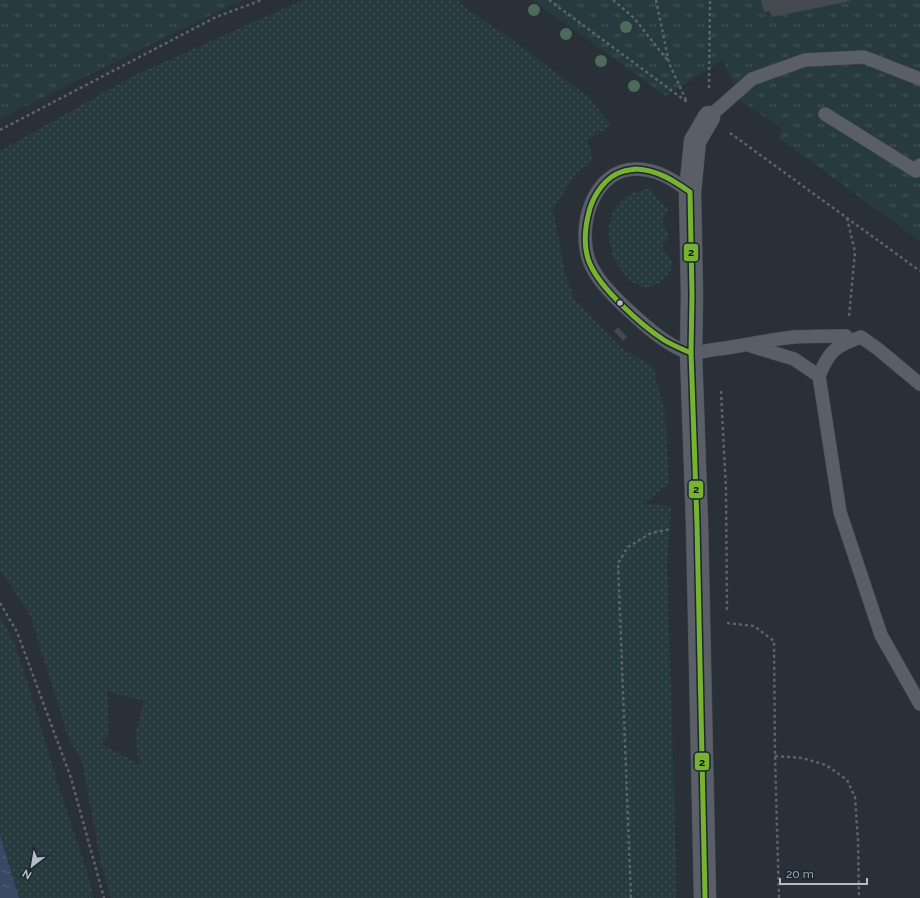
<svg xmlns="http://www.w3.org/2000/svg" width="920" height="898" font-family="Raleway,sans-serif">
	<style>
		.grass { fill: url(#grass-dots); fill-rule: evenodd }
		.park { fill: url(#park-tufts) }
		.water { fill: url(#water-ripples) }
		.building { fill: #444950 }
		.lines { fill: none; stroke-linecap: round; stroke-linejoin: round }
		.lane-casing { stroke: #484c53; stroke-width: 14 }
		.street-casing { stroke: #484c53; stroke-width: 23 }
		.path { stroke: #5d636a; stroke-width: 2.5; stroke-dasharray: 3 3; stroke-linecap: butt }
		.lane { stroke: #5a5e66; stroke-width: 13 }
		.street { stroke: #5a5e66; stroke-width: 22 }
		.bus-1-casing { stroke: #1d2633; stroke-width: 8 }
		.bus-1 { stroke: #77b331; stroke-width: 5 }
		.tree { fill: #4e6a5a }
		.bus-dot { fill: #b4bcc9; stroke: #1d2633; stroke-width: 1.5 }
		.line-badge { stroke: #1d2633; stroke-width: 1.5 }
		.pale-badge-label { font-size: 11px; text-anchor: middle; font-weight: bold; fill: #111 }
	</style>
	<defs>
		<pattern id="grass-dots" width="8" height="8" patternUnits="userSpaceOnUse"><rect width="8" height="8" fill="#273a3e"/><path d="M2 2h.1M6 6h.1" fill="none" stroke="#445559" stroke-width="1.8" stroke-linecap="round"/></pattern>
		<pattern id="park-tufts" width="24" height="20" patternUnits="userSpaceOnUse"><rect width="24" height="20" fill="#273a3e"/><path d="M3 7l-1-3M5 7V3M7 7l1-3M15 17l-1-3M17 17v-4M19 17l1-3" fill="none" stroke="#445559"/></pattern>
		<pattern id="water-ripples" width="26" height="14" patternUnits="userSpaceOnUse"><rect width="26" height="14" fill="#384963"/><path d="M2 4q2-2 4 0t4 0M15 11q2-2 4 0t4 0" fill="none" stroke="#526178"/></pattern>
	</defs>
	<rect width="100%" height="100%" fill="#2a3038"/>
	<!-- grass -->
	<g class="grass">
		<path d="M303,0H457L465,8L517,43L587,96L611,125L588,140L593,160L575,175L553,209L565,273L574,299L620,347L653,367L665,411L669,484L644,503L671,507L667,564L677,898H111L101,863L82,761L69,739L30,615L0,569V151L133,76ZM107,691L144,701L135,736L139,764L101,744L109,734Z"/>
		<polygon points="649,188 660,202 668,209 662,223 669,236 662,247 671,260 673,267 660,283 646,288 630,281 614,260 608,233 612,212 625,196"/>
		<polygon points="0,616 14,642 35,707 57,781 87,871 94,898 19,898 0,835"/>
	</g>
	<!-- park -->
	<g class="park">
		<polygon points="0,0 243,0 231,5 0,119"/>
		<polygon points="532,0 920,0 920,241 779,138 782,129 740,100 723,60 666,96"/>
	</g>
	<!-- water -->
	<polygon class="water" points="0,835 19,898 0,898"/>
	<!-- building -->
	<g class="building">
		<polygon points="761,0 850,0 851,1 772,17 770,11 764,12"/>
		<polygon points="618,327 627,337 623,341 614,331"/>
	</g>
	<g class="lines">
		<defs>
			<g id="lane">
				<polyline points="825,114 916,171 920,165"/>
				<polyline points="709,117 752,79 805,60 864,57 920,79"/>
				<path d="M690,192C674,180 657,169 636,169C592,169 576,229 590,263C598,283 621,304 637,318C650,330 672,348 690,353C695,354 705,351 711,350C739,347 766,340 794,337C811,336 829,336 846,336"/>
				<polyline points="751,346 794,359 819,376"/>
				<path d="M920,384L878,349L861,337C835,346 829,351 819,376L840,512L881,635L920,704"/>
			</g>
			<polyline id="street" points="705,898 697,524 691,353 692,295 690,192 695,141 709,117"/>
		</defs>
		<!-- lane casing -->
		<use href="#lane" class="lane-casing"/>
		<!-- street casing -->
		<use href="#street" class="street-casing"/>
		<!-- path -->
		<g class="path">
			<polyline points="549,0 687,102"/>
			<polyline points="613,0 634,18 668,61"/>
			<polyline points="656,0 669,63 686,100"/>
			<polyline points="709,88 710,0"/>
			<polyline points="0,130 216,17 262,0"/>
			<polyline points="730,133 920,271"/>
			<polyline points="847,218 855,252 849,316"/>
			<polyline points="721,391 726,490 727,610"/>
			<polyline points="0,603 17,632 71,778 104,898"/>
			<polyline points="727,623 754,626 774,641 775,756 779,898"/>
			<polyline points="775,756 802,758 826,765 847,780 855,797 858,840 859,898"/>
			<polyline points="631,898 618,563 628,547 651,533 671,529"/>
		</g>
		<!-- lane -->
		<use href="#lane" class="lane"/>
		<!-- street -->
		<use href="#street" class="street"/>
		<defs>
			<g id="bus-1">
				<path d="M636,169C657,170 673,180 690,192L692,295L691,353C682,349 672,345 664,340C641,325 601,289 590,264C582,246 585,226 590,208C595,193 606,177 621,172C626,170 631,170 636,169Z"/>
				<polyline points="691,353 697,524 705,898"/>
			</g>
		</defs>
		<!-- bus-1 casing -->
		<use href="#bus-1" class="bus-1-casing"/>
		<!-- bus-1 -->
		<use href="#bus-1" class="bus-1"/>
	</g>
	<!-- trees -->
	<g class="tree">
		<circle cx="534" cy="10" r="6"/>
		<circle cx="626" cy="27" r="6"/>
		<circle cx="566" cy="34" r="6"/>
		<circle cx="601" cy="61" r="6"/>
		<circle cx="634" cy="86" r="6"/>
	</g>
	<!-- markers -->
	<circle class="bus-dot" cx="620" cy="303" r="3.5"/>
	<g class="line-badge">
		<rect x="683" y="243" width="16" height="19" rx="4" fill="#77b331"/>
		<rect x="688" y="480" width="16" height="19" rx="4" fill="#77b331"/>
		<rect x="694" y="752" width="16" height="19" rx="4" fill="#77b331"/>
	</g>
	<g class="pale-badge-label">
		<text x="691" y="256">2</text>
		<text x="696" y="493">2</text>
		<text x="702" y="766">2</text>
	</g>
	<!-- north arrow -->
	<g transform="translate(32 866) rotate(211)" stroke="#1d2633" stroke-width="3" paint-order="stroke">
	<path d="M0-3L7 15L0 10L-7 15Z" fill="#b4bcc9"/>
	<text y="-6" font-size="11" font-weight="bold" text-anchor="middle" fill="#b4bcc9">N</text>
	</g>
	<!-- scale -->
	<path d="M780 878v6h87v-6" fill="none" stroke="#b4bcc9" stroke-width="2"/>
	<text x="786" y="878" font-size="12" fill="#b4bcc9" stroke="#1d2633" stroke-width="3" paint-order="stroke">20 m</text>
</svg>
